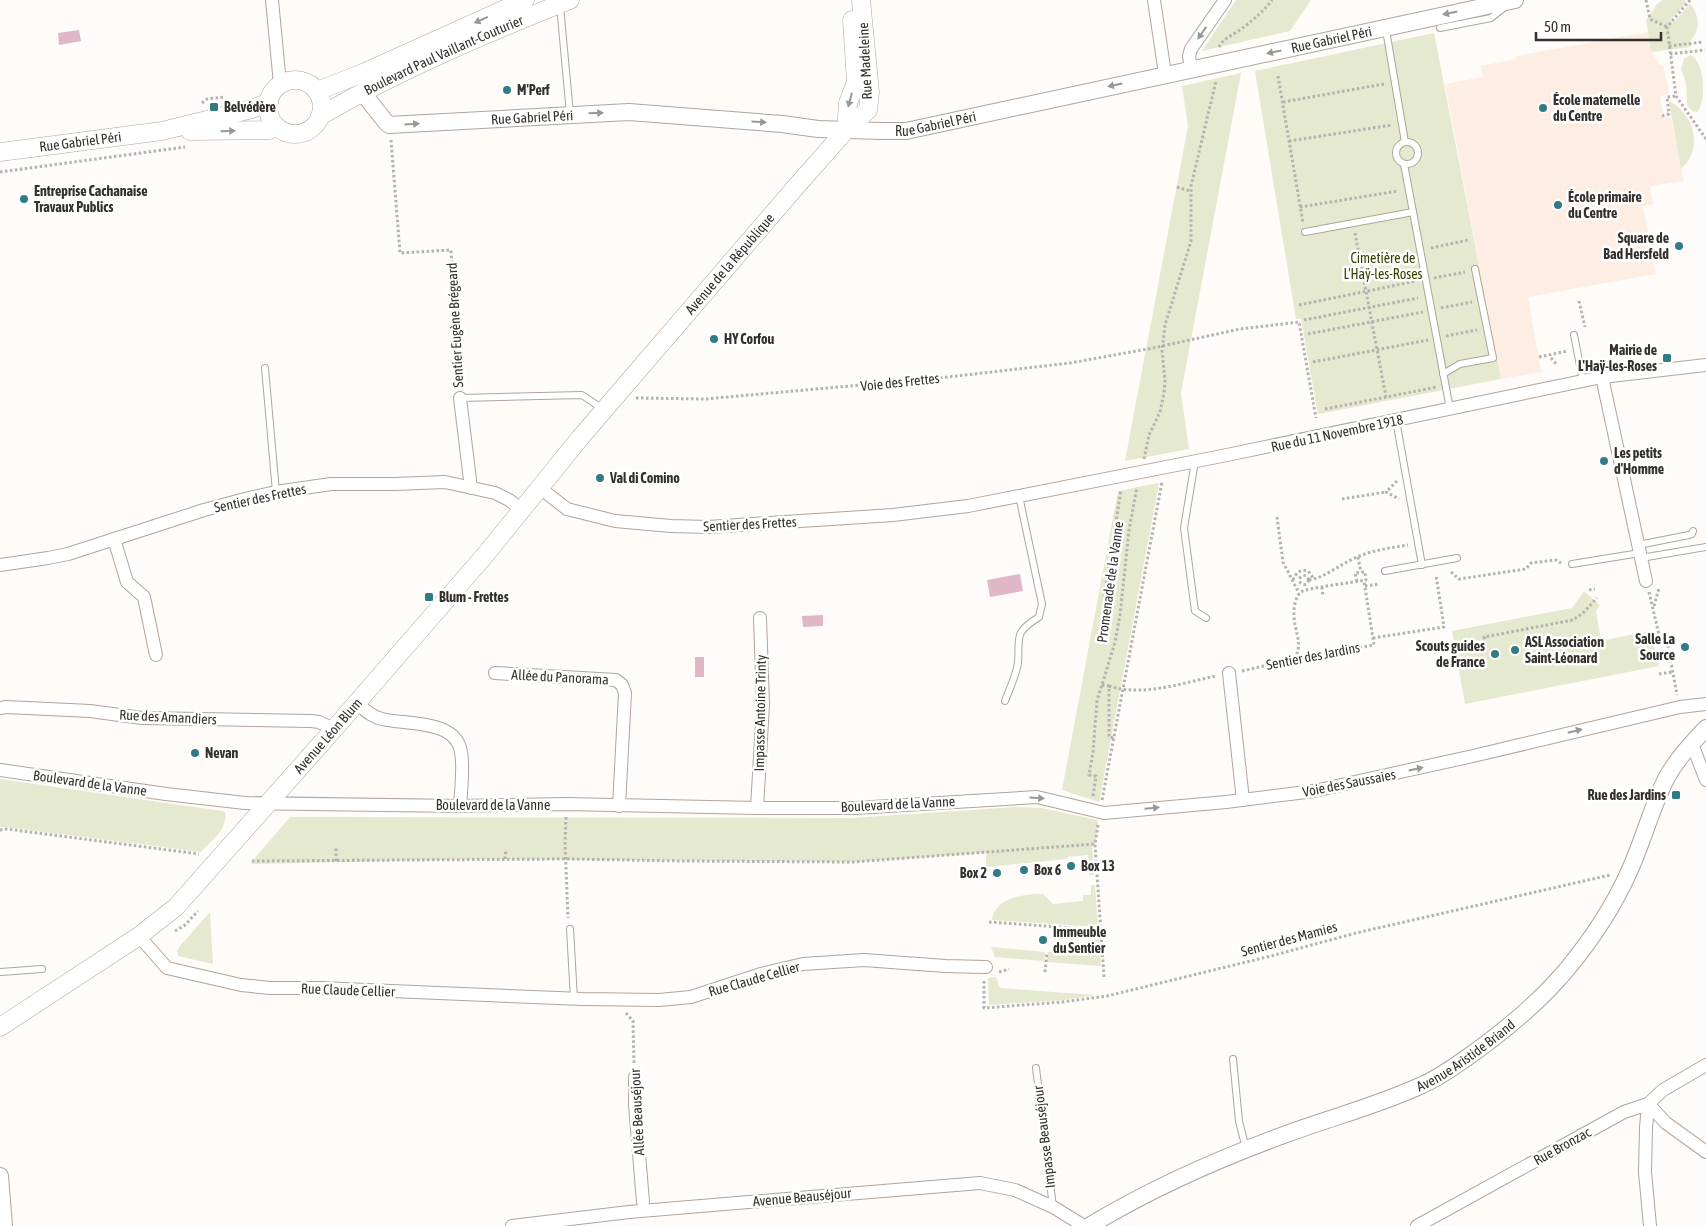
<svg xmlns="http://www.w3.org/2000/svg" width="1706" height="1226" font-family="'Asap Condensed',sans-serif">
	<style>
		.built { fill: #feede2 }
		.green { fill: #e4e9d0 }
		.water { fill: #e0b7c7 }
		.lines { fill: none; stroke-linecap: round; stroke-linejoin: round }
		.service-casing { stroke: #b1a49c; stroke-width: 8 }
		.minor-casing { stroke: #b1a49c; stroke-width: 14 }
		.tertiary-casing { stroke: #b1a49c; stroke-width: 18 }
		.secondary-casing { stroke: #b1a49c; stroke-width: 19 }
		.path { stroke: #b5b1af; stroke-width: 3; stroke-dasharray: 2.5 2.5; stroke-linecap: butt }
		.service { stroke: #fff; stroke-width: 6 }
		.minor { stroke: #fff; stroke-width: 12 }
		.tertiary { stroke: #fff; stroke-width: 16 }
		.secondary { stroke: #fff; stroke-width: 18 }
		.oneway { fill: #9a9896 }
		.poi-dot { fill: #337b84; stroke: #fff; stroke-width: 2 }
		.labels { text-anchor: middle; dominant-baseline: central; stroke-width: 5; stroke-linejoin: round; paint-order: stroke }
		.street-label { font-size: 14px; fill: #35302d; stroke: #fff }
		.poi-label { font-size: 14px; font-weight: bold; fill: #35302d; stroke: #fff; text-anchor: start }
		.park-label { font-size: 14px; fill: #393f00; stroke: #fff }
	</style>
	<rect width="100%" height="100%" fill="#fefbf9"/>
	<!-- built -->
	<polygon class="built" points="1648,32 1651,52 1660,65 1663,65 1669,93 1660,97 1663,112 1660,114 1663,118 1671,117 1684,181 1650,186 1653,204 1643,206 1656,274 1528,297 1541,372 1501,379 1445,84 1483,77 1481,66 1516,59 1516,56"/>
	<!-- green -->
	<g class="green">
		<polygon points="1236,0 1311,0 1290,31 1202,51"/>
		<path d="M1663,0H1683L1687,2L1670,20L1673,23L1690,4C1700,16 1701,30 1690,41L1691,47L1651,52L1646,20L1657,4Z"/>
		<polygon points="1434,33 1501,379 1318,414 1301,319 1296,319 1255,71"/>
		<path d="M1690,55C1706,61 1706,105 1697,112L1692,111L1687,105L1686,83L1681,69L1684,59Z"/>
		<polygon points="1241,73 1181,393 1189,449 1125,461 1188,126 1182,86"/>
		<path d="M1669,101C1694,113 1704,149 1681,169Z"/>
		<polygon points="1159,483 1099,802 1062,790 1118,491"/>
		<polygon points="1584,591 1600,605 1596,611 1601,641 1650,631 1659,666 1465,704 1452,631 1572,608"/>
		<path d="M0,779L222,811L225,812C228,829 212,840 201,852L6,827H0Z"/>
		<polygon points="1015,807 1042,808 1097,820 1098,824 1095,844 1092,844 1094,875 1089,875 1088,855 1068,857 1067,859 986,867 986,853 853,862 486,859 250,864 290,817 852,818"/>
		<path d="M1091,885H1095L1098,927L992,920C995,897 1024,894 1043,894L1053,904L1083,901V895H1091Z"/>
		<polygon points="210,912 213,964 178,956 177,951 180,946"/>
		<polygon points="1095,932 1099,932 1101,966 1047,962 1048,952 1093,955 1093,951 1096,951 1097,949 1094,948"/>
		<polygon points="991,947 1045,952 1044,961 995,957"/>
		<polygon points="996,977 1000,988 1095,995 1064,1000 989,1005 988,978"/>
	</g>
	<!-- water -->
	<g class="water">
		<polygon points="79,30 81,41 59,45 58,33"/>
		<polygon points="1020,574 1023,591 990,597 987,580"/>
		<polygon points="823,615 823,626 803,627 802,616"/>
		<rect x="695" y="657" width="9" height="20"/>
	</g>
	<g class="lines">
		<defs>
			<g id="service">
				<polyline points="560,6 570,114"/>
				<polyline points="1440,28 1491,18 1505,7"/>
				<polyline points="1386,30 1405,142"/>
				<circle cx="1407" cy="153" r="11"/>
				<polyline points="1404,164 1450,409"/>
				<polyline points="1305,232 1413,212"/>
				<polyline points="1574,335 1583,381"/>
				<polyline points="265,368 276,492"/>
				<polyline points="1443,374 1460,364 1493,358 1475,269"/>
				<polyline points="460,398 582,395 603,409"/>
				<polyline points="1396,420 1422,565"/>
				<polyline points="1195,461 1184,528 1195,611 1206,618"/>
				<polyline points="1638,545 1689,535 1692,534 1693,531"/>
				<polyline points="1641,558 1706,547"/>
				<polyline points="1572,564 1640,553"/>
				<polyline points="1385,571 1457,558"/>
				<path d="M1005,701C1009,690 1016,676 1018,663C1020,637 1013,633 1039,617L1042,604L1019,496"/>
				<polyline points="570,929 574,999"/>
				<polyline points="0,972 42,969"/>
				<polyline points="1233,1059 1239,1121 1246,1149"/>
				<polyline points="1036,1068 1053,1207"/>
			</g>
			<g id="minor">
				<polyline points="272,0 280,84"/>
				<polyline points="1154,0 1165,74"/>
				<polyline points="1191,70 1189,56 1191,49 1225,0"/>
				<polyline points="1602,377 1646,581"/>
				<polyline points="460,398 471,488"/>
				<polyline points="540,488 567,509 615,521 671,526 708,527 893,515 968,506 1222,456 1602,377 1706,365"/>
				<polyline points="114,539 127,582 144,597 156,655"/>
				<polyline points="0,565 48,558 68,554 204,510 245,499 276,492 331,484 394,484 445,482 495,493 509,500 522,510"/>
				<polyline points="495,673 616,680 622,685 625,693 619,806"/>
				<polyline points="1229,673 1243,800"/>
				<path d="M356,703C364,709 372,717 382,719C406,725 456,719 461,752C464,767 461,790 460,806"/>
				<polyline points="0,708 6,707 90,711 142,718 311,721 319,722 334,729"/>
				<polyline points="1692,744 1706,780"/>
				<polyline points="0,770 166,794 245,803 460,806 566,804 757,808 855,808 1037,797 1104,813 1226,802 1314,791 1473,756 1680,707 1706,704"/>
				<polyline points="757,808 763,705 760,618"/>
				<polyline points="139,936 167,968 241,985 270,988 320,988 582,999 659,1000 691,997 761,974 803,964 864,960 945,966 986,967"/>
				<polyline points="635,1077 635,1105 643,1202"/>
				<polyline points="1648,1104 1646,1128 1645,1172 1650,1226"/>
				<polyline points="1648,1104 1666,1123 1706,1152"/>
				<polyline points="512,1226 629,1212 980,1183 1015,1190 1053,1207 1084,1226"/>
				<polyline points="1417,1226 1624,1112 1648,1104 1663,1090 1706,1065"/>
			</g>
			<g id="tertiary">
				<path id="s1" d="M362,92L385,121L389,125L629,112L782,124L818,129L881,131H906L1515,0"/>
				<polyline points="0,1176 4,1226"/>
				<path id="s2" d="M1089,1226C1152,1188 1220,1158 1289,1133C1333,1117 1379,1105 1422,1085C1437,1079 1452,1068 1465,1059C1502,1033 1539,1003 1568,968C1591,940 1613,907 1628,874C1643,842 1651,808 1667,777C1677,759 1692,743 1706,728"/>
			</g>
			<g id="secondary">
				<circle cx="295" cy="107" r="27"/>
				<polyline points="317,91 363,73 525,0"/>
				<path id="s3" d="M320,116C399,70 485,34 570,0"/>
				<polyline points="846,130 848,103 856,82 852,20"/>
				<polyline points="190,131 269,130 277,127"/>
				<path id="s4" d="M0,152L162,131L252,109L269,102"/>
				<path id="s5" d="M0,1027L139,936L176,907L334,729L486,554L580,438L794,189L846,130L868,110L870,92L861,0"/>
			</g>
		</defs>
		<!-- service casing -->
		<use href="#service" class="service-casing"/>
		<!-- minor casing -->
		<use href="#minor" class="minor-casing"/>
		<!-- tertiary casing -->
		<use href="#tertiary" class="tertiary-casing"/>
		<!-- secondary casing -->
		<use href="#secondary" class="secondary-casing"/>
		<!-- path -->
		<g class="path">
			<polyline points="1646,0 1650,19 1667,27"/>
			<polyline points="1690,0 1667,27 1676,96 1706,139"/>
			<polyline points="1669,46 1703,42"/>
			<path d="M1219,47C1223,39 1232,35 1240,30C1252,21 1263,12 1272,0"/>
			<polyline points="1670,54 1705,50"/>
			<polyline points="1278,76 1303,223"/>
			<polyline points="1283,102 1384,84"/>
			<polyline points="202,103 207,99 224,97"/>
			<polyline points="1662,116 1669,114 1667,97 1676,96"/>
			<polyline points="391,140 400,253 451,250 459,385"/>
			<polyline points="1289,141 1392,125"/>
			<polyline points="0,172 185,147"/>
			<polyline points="1177,187 1190,191"/>
			<polyline points="1300,207 1398,191"/>
			<polyline points="1355,233 1386,397"/>
			<polyline points="1431,248 1468,240"/>
			<polyline points="1434,278 1465,272"/>
			<polyline points="1579,301 1585,327"/>
			<polyline points="1299,305 1416,281"/>
			<polyline points="1441,308 1472,302"/>
			<polyline points="1304,320 1418,298"/>
			<polyline points="1308,334 1423,312"/>
			<polyline points="1446,336 1477,330"/>
			<polyline points="1539,357 1567,351 1567,350"/>
			<polyline points="1551,358 1557,365"/>
			<polyline points="1313,362 1428,340"/>
			<polyline points="636,398 705,399 939,378 1070,363 1153,348 1240,329 1299,322 1316,418"/>
			<polyline points="1325,409 1437,387"/>
			<polyline points="1144,459 1149,435 1160,412 1164,393 1165,380 1162,351 1165,325 1191,241 1191,186 1216,81"/>
			<polyline points="1397,481 1386,492 1399,499"/>
			<polyline points="1342,499 1386,492"/>
			<polyline points="1277,517 1283,562 1299,593"/>
			<polyline points="1358,557 1361,572"/>
			<polyline points="1451,572 1459,579 1526,569 1531,563 1556,560 1561,563"/>
			<circle cx="1304" cy="580" r="4.5"/>
			<path d="M1293,580C1296,573 1300,569 1308,571L1314,579"/>
			<path d="M1309,580C1326,577 1339,565 1355,558C1372,550 1390,548 1408,545"/>
			<polyline points="1365,586 1380,584"/>
			<polyline points="1322,587 1323,597"/>
			<polyline points="1589,590 1595,589"/>
			<polyline points="1649,592 1660,639 1667,641 1677,695"/>
			<polyline points="1104,598 1121,490"/>
			<polyline points="1654,606 1659,588"/>
			<polyline points="1373,638 1444,627 1436,575"/>
			<polyline points="1485,639 1484,637 1573,620 1583,613 1597,598"/>
			<path d="M1295,659C1301,646 1298,638 1295,625C1293,615 1293,599 1301,592C1306,588 1356,582 1366,580L1365,572L1355,573L1357,582"/>
			<polyline points="1242,671 1295,659 1374,645 1364,581"/>
			<polyline points="1659,674 1673,672"/>
			<polyline points="1102,685 1109,686 1109,737 1114,738"/>
			<path d="M1109,686C1143,697 1182,683 1216,676"/>
			<polyline points="1093,796 1096,776 1089,775 1093,752 1097,701 1115,642 1120,615 1129,530 1137,487"/>
			<polyline points="1102,800 1162,482"/>
			<polyline points="566,817 565,843 568,918"/>
			<polyline points="1098,825 1095,844 1104,977"/>
			<polyline points="0,830 7,829 199,854"/>
			<polyline points="505,859 506,849"/>
			<polyline points="252,861 566,859 683,861 853,862 1095,844"/>
			<polyline points="336,861 336,847"/>
			<polyline points="989,922 1101,930"/>
			<polyline points="175,931 185,925 198,911"/>
			<polyline points="999,972 1009,969"/>
			<polyline points="1045,972 1047,952"/>
			<polyline points="984,981 984,1008 1062,1002 1107,996 1271,956 1356,933 1610,875"/>
			<polyline points="626,1013 633,1021 634,1064"/>
		</g>
		<!-- service -->
		<use href="#service" class="service"/>
		<!-- minor -->
		<use href="#minor" class="minor"/>
		<!-- tertiary -->
		<use href="#tertiary" class="tertiary"/>
		<!-- secondary -->
		<use href="#secondary" class="secondary"/>
	</g>
	<!-- one-way arrows -->
	<defs><path id="oneway-solid" d="M-6-.8H1V-3.2L6.5 0L1 3.2V.8H-6Z" transform="scale(1.25)"/></defs>
	<g class="oneway">
		<use href="#oneway-solid" transform="translate(1450 13) rotate(168)"/>
		<use href="#oneway-solid" transform="translate(481 20) rotate(156)"/>
		<use href="#oneway-solid" transform="translate(1202 33) rotate(125)"/>
		<use href="#oneway-solid" transform="translate(1274 52) rotate(168)"/>
		<use href="#oneway-solid" transform="translate(1115 85) rotate(168)"/>
		<use href="#oneway-solid" transform="translate(850 100) rotate(105)"/>
		<use href="#oneway-solid" transform="translate(596 113) rotate(-2)"/>
		<use href="#oneway-solid" transform="translate(759 122) rotate(4)"/>
		<use href="#oneway-solid" transform="translate(412 124) rotate(-4)"/>
		<use href="#oneway-solid" transform="translate(228 131) rotate(-1)"/>
		<use href="#oneway-solid" transform="translate(1575 731) rotate(-14)"/>
		<use href="#oneway-solid" transform="translate(1416 769) rotate(-12)"/>
		<use href="#oneway-solid" transform="translate(1037 798) rotate(4)"/>
		<use href="#oneway-solid" transform="translate(1152 808) rotate(-5)"/>
	</g>
	<!-- markers -->
	<g class="poi-dot">
		<circle cx="507" cy="90" r="5"/>
		<rect x="209" y="102" width="10" height="10" rx="2.5"/>
		<circle cx="1543" cy="108" r="5"/>
		<circle cx="24" cy="199" r="5"/>
		<circle cx="1558" cy="205" r="5"/>
		<circle cx="1679" cy="246" r="5"/>
		<circle cx="714" cy="339" r="5"/>
		<rect x="1662" y="353" width="10" height="10" rx="2.5"/>
		<circle cx="1604" cy="461" r="5"/>
		<circle cx="600" cy="478" r="5"/>
		<rect x="424" y="592" width="10" height="10" rx="2.5"/>
		<circle cx="1685" cy="647" r="5"/>
		<circle cx="1515" cy="650" r="5"/>
		<circle cx="1495" cy="654" r="5"/>
		<circle cx="195" cy="753" r="5"/>
		<rect x="1671" y="790" width="10" height="10" rx="2.5"/>
		<circle cx="1071" cy="866" r="5"/>
		<circle cx="1024" cy="870" r="5"/>
		<circle cx="997" cy="873" r="5"/>
		<circle cx="1043" cy="940" r="5"/>
	</g>
	<g class="labels">
		<!-- street labels -->
		<g class="street-label">
			<text stroke="none"><textPath href="#s1" startOffset="996">Rue Gabriel Péri</textPath></text>
			<text stroke="none"><textPath href="#s3" startOffset="138">Boulevard Paul Vaillant-Couturier</textPath></text>
			<text transform="translate(865 61) rotate(-93)">Rue Madeleine</text>
			<text stroke="none"><textPath href="#s1" startOffset="186">Rue Gabriel Péri</textPath></text>
			<text stroke="none"><textPath href="#s1" startOffset="591">Rue Gabriel Péri</textPath></text>
			<text stroke="none"><textPath href="#s4" startOffset="81">Rue Gabriel Péri</textPath></text>
			<text stroke="none"><textPath href="#s5" startOffset="1062">Avenue de la République</textPath></text>
			<text transform="translate(455 325) rotate(-93)">Sentier Eugène Brégeard</text>
			<text transform="translate(900 382) rotate(-6)">Voie des Frettes</text>
			<text transform="translate(1337 433) rotate(-12)">Rue du 11 Novembre 1918</text>
			<text transform="translate(260 498) rotate(-12)">Sentier des Frettes</text>
			<text transform="translate(750 524) rotate(-3)">Sentier des Frettes</text>
			<text transform="translate(1110 582) rotate(-82)">Promenade de la Vanne</text>
			<text transform="translate(1313 656) rotate(-11)">Sentier des Jardins</text>
			<text transform="translate(560 677) rotate(3)">Allée du Panorama</text>
			<text transform="translate(760 713) rotate(-89)">Impasse Antoine Trinty</text>
			<text transform="translate(168 717) rotate(3)">Rue des Amandiers</text>
			<text stroke="none"><textPath href="#s5" startOffset="442">Avenue Léon Blum</textPath></text>
			<text transform="translate(90 783) rotate(8)">Boulevard de la Vanne</text>
			<text transform="translate(1349 783) rotate(-11)">Voie des Saussaies</text>
			<text transform="translate(898 804) rotate(-3)">Boulevard de la Vanne</text>
			<text x="493" y="805">Boulevard de la Vanne</text>
			<text transform="translate(1289 939) rotate(-15)">Sentier des Mamies</text>
			<text transform="translate(754 979) rotate(-16)">Rue Claude Cellier</text>
			<text transform="translate(348 990) rotate(2)">Rue Claude Cellier</text>
			<text stroke="none"><textPath href="#s2" startOffset="415">Avenue Aristide Briand</textPath></text>
			<text transform="translate(637 1112) rotate(-93)">Allée Beauséjour</text>
			<text transform="translate(1044 1137) rotate(-97)">Impasse Beauséjour</text>
			<text transform="translate(1562 1146) rotate(-29)">Rue Bronzac</text>
			<text transform="translate(802 1197) rotate(-5)">Avenue Beauséjour</text>
		</g>
		<!-- poi labels -->
		<g class="poi-label">
			<text x="517" y="90">M'Perf</text>
			<text x="1553" y="100">École maternelle<tspan x="1553" dy="16">du Centre</tspan></text>
			<text x="224" y="107">Belvédère</text>
			<text x="34" y="191">Entreprise Cachanaise<tspan x="34" dy="16">Travaux Publics</tspan></text>
			<text x="1568" y="197">École primaire<tspan x="1568" dy="16">du Centre</tspan></text>
			<text x="1669" y="238" text-anchor="end">Square de<tspan x="1669" dy="16">Bad Hersfeld</tspan></text>
			<text x="724" y="339">HY Corfou</text>
			<text x="1657" y="350" text-anchor="end">Mairie de<tspan x="1657" dy="16">L'Haÿ-les-Roses</tspan></text>
			<text x="1614" y="453">Les petits<tspan x="1614" dy="16">d'Homme</tspan></text>
			<text x="610" y="478">Val di Comino</text>
			<text x="439" y="597">Blum - Frettes</text>
			<text x="1675" y="639" text-anchor="end">Salle La<tspan x="1675" dy="16">Source</tspan></text>
			<text x="1525" y="642">ASL Association<tspan x="1525" dy="16">Saint-Léonard</tspan></text>
			<text x="1485" y="646" text-anchor="end">Scouts guides<tspan x="1485" dy="16">de France</tspan></text>
			<text x="205" y="753">Nevan</text>
			<text x="1666" y="795" text-anchor="end">Rue des Jardins</text>
			<text x="1081" y="866">Box 13</text>
			<text x="1034" y="870">Box 6</text>
			<text x="987" y="873" text-anchor="end">Box 2</text>
			<text x="1053" y="932">Immeuble<tspan x="1053" dy="16">du Sentier</tspan></text>
		</g>
		<!-- park labels -->
		<g class="park-label">
			<text x="1383" y="258">Cimetière de<tspan x="1383" dy="16">L'Haÿ-les-Roses</tspan></text>
		</g>
	</g>
	<!-- scale -->
	<path d="M1536 32v8h125v-8" fill="none" stroke="#35302d" stroke-width="2.5"/>
	<text x="1544" y="32" font-size="15" fill="#35302d" stroke="#ffffff" stroke-width="4" paint-order="stroke">50 m</text>
</svg>
